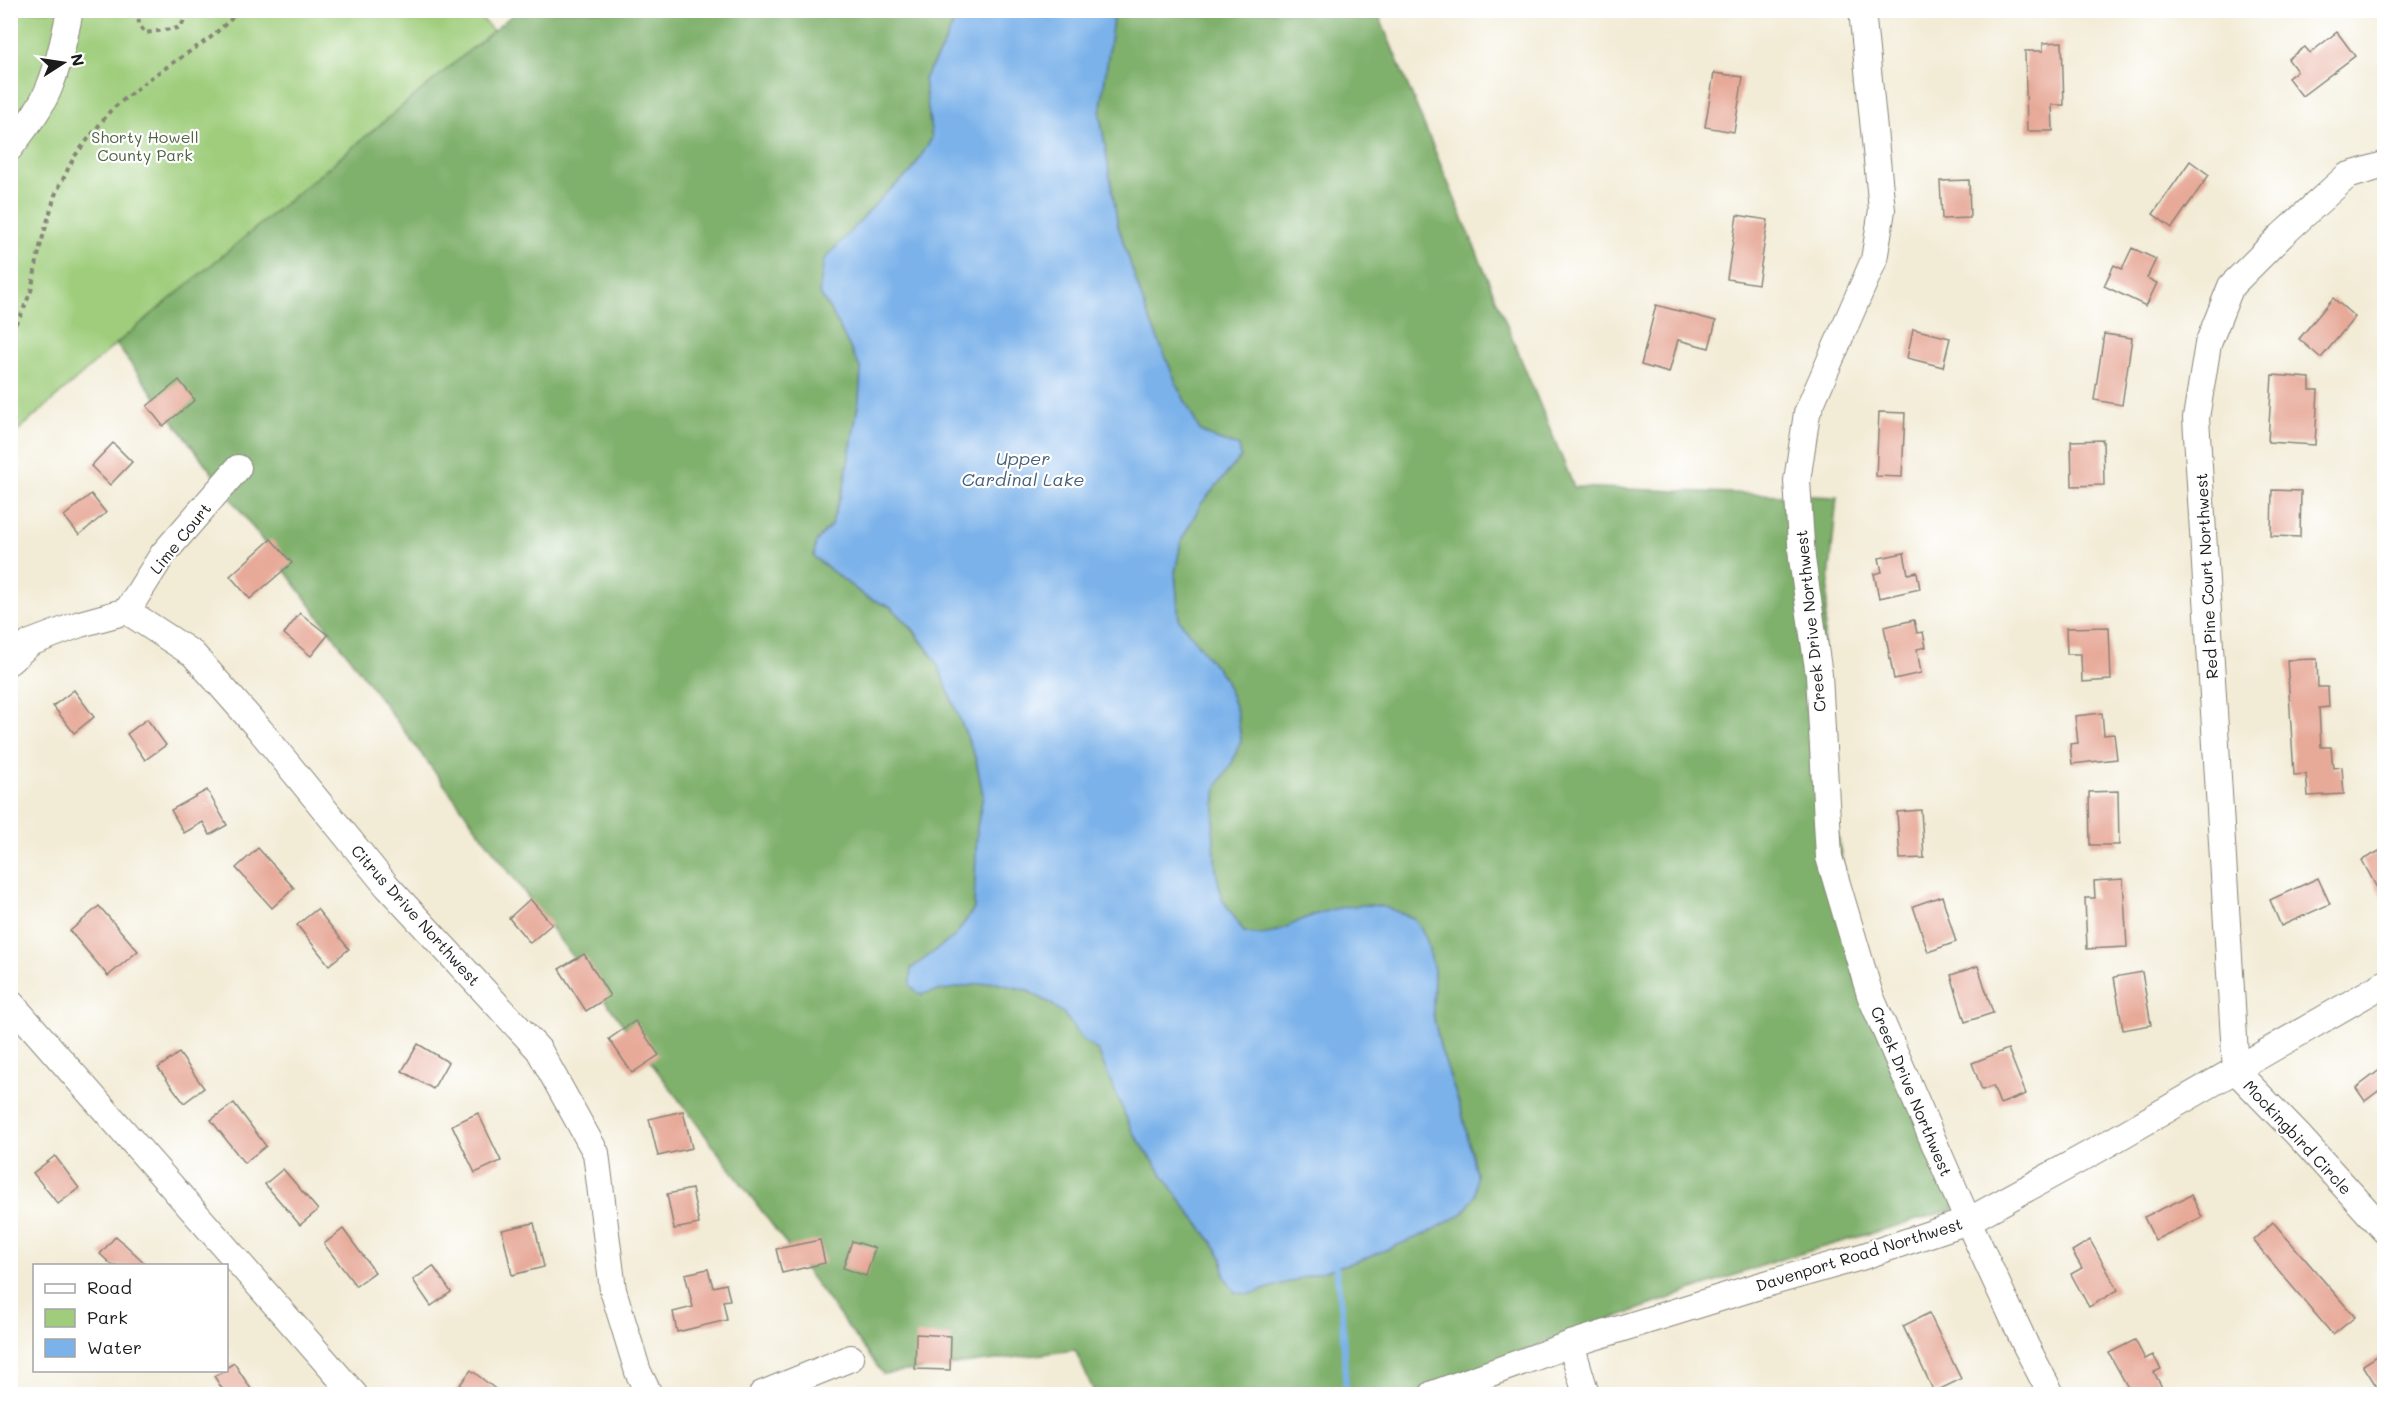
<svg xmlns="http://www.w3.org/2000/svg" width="2395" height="1405" font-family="Mali,sans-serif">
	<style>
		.green { fill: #9fcd7c; stroke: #5e744c; stroke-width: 1.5 }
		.forest { fill: #7fb06c; stroke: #4e6644; stroke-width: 1.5 }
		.water { fill: #7bb2ea; stroke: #4c6783; stroke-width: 1.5 }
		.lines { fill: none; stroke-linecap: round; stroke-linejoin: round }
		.stream { stroke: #7bb2ea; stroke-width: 6 }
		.building { fill: #e7a998 }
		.minor-casing { stroke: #878478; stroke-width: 28 }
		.path { stroke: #878478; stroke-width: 4; stroke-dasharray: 4.5 4.5; stroke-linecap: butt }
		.minor { stroke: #fff; stroke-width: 26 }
		.labels { text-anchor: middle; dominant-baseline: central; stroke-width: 4.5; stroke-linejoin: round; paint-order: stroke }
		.park-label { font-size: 16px; fill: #506342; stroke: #fff }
		.street-label { font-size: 16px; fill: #1c1c1c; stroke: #fff }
		.water-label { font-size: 18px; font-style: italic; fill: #476079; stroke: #fff }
	</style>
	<rect width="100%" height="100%" fill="#fff"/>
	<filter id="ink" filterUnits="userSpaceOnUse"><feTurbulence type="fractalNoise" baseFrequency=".0167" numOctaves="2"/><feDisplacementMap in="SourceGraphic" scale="12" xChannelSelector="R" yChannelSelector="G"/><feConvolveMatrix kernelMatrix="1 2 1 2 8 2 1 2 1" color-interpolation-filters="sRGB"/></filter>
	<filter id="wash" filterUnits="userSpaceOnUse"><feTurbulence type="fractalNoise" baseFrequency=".008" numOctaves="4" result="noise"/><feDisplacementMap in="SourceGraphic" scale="24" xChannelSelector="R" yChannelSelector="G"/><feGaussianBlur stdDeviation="1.35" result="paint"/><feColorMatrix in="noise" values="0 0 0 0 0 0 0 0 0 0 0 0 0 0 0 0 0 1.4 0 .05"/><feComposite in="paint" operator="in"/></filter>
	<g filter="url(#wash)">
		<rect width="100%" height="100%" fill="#f2ebd5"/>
		<!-- green -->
		<polygon class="green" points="474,10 493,31 116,344 11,437 11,11"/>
		<!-- forest -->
		<path class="forest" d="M517,11H959L943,47L924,79L932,138L912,171L883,196L819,293L833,314L861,370L859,400L844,486L831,525L816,542L814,557L866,597L891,607L912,629L936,661L976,759L983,795L977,828L974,909L955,936L911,969L920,994L992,982L1026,990L1050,1003L1064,1014L1082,1039L1098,1051L1132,1131L1190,1213L1213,1243L1223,1259L1224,1275L1250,1294L1366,1258L1476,1174L1462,1113L1440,1047L1433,1014L1434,970L1312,915C1290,926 1269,939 1244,932L1222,899L1216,871L1213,829L1217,786L1232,763L1241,740L1237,712L1225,679L1179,620L1175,573L1181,541L1201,504L1241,457L1239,446L1218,440L1200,431L1178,387L1146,311L1118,226L1100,115L1114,11H1377L1574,487L1837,497L1817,708L1853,928L1955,1209L1775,1261L1546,1342L1413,1394H1095L1075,1350L883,1374L116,344Z"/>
		<!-- water -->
		<path class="water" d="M959,11H1114L1100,115L1118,226L1146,311L1178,387L1200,431L1218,440L1239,446L1241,457L1201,504L1181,541L1175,573L1179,620L1225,679L1237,712L1241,740L1232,763L1217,786L1213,829L1216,871L1222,899L1244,932C1274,941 1288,923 1314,915C1333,908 1359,903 1379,906C1391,908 1404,915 1415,919L1426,938L1434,970L1433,1014L1440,1047L1462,1113L1476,1174L1475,1195L1463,1213L1430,1232L1366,1258L1250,1294L1235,1293L1224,1275L1223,1259L1213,1243L1190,1213L1132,1131L1098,1051L1082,1039L1064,1014L1050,1003L1026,990L992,982L920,994L910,986L911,969L955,936L974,909L977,828L983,795L976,759L936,661L913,629L891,607L866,597L814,557L816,542L831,525L844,486L859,400L861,370L833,314L819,293L824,260L883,196L912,171L932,138L924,79L943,47Z"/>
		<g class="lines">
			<!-- stream -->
			<polyline class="stream" points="1336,1268 1342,1312 1346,1394"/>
		</g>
		<g id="blocks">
			<!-- building -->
			<g class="building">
				<polygon points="2337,32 2355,56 2302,96 2288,78 2297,71 2288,59 2305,47 2310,53"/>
				<polygon points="2062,42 2064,105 2052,105 2053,131 2027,131 2025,51 2043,51 2043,43"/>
				<polygon points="1714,73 1743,77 1734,132 1705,127"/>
				<polygon points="2190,161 2209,175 2172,228 2153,214"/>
				<polygon points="1969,180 1970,218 1942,219 1940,181"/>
				<polygon points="1737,215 1768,220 1758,284 1727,279"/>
				<polygon points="2132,248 2156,259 2147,278 2157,283 2146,306 2104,286 2114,265 2122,269"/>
				<polygon points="2333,298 2355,317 2321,358 2299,339"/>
				<polygon points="1656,305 1716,321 1709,348 1678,340 1669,373 1641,365"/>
				<polygon points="1913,329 1950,338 1943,367 1907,358"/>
				<polygon points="2104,334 2132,338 2122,405 2094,400"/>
				<polygon points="2272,375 2310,378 2310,390 2318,390 2315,445 2268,442"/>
				<polygon points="179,380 195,400 163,426 147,406"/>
				<polygon points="1879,412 1905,413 1902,477 1876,476"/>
				<polygon points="2103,440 2104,485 2072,486 2071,441"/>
				<polygon points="113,443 132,462 110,485 91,466"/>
				<polygon points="2272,490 2301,491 2300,537 2271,536"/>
				<polygon points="91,494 106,513 79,535 64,516"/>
				<polygon points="271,539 292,563 250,599 230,576"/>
				<polygon points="1904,553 1908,574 1917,572 1920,589 1879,598 1874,574 1882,572 1879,558"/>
				<polygon points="300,613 328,635 311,656 284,634"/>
				<polygon points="1914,620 1917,633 1923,632 1926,647 1917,649 1921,673 1894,679 1884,627"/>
				<polygon points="2109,627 2111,680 2082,682 2081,654 2067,654 2066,628"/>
				<polygon points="2317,659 2318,687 2328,687 2329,707 2319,708 2321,747 2331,747 2333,768 2342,767 2344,794 2308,796 2306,774 2294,775 2287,660"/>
				<polygon points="74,690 94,717 74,733 53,706"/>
				<polygon points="2102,713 2104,735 2114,734 2117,759 2072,764 2070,744 2078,743 2075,716"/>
				<polygon points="147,719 166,745 145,760 127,734"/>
				<polygon points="207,790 227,825 210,835 203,822 184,833 171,810"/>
				<polygon points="2118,791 2119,845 2090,845 2089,792"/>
				<polygon points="1921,810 1924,858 1900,859 1897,812"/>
				<polygon points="258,848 294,888 272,908 236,868"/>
				<polygon points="2385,848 2385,903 2362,860"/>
				<polygon points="2318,878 2330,904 2281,926 2270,900"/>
				<polygon points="2123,879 2127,947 2087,949 2085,898 2095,898 2094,881"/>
				<polygon points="1942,896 1956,942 1928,952 1913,906"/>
				<polygon points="530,899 552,924 530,943 509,918"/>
				<polygon points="99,906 138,951 108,976 70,931"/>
				<polygon points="317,909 349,949 329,965 297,925"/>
				<polygon points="584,954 610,996 586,1011 559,969"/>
				<polygon points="1978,966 1993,1013 1965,1022 1951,975"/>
				<polygon points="2142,972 2151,1025 2123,1030 2114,977"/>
				<polygon points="635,1021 659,1055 632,1073 609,1039"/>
				<polygon points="418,1044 448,1062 433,1089 402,1071"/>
				<polygon points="2008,1049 2026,1094 2000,1104 1993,1086 1982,1090 1972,1063"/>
				<polygon points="179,1053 204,1088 184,1103 158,1068"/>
				<polygon points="2385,1066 2385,1086 2365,1101 2356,1088"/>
				<polygon points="234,1103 266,1146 244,1163 211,1120"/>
				<polygon points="683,1111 692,1148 658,1156 649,1119"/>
				<polygon points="478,1113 501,1161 475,1173 452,1125"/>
				<polygon points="55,1156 79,1188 58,1204 33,1173"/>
				<polygon points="283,1169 318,1210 300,1225 265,1184"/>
				<polygon points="692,1189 699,1224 674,1229 667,1194"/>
				<polygon points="2191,1195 2202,1217 2155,1240 2144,1217"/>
				<polygon points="2273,1222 2355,1317 2333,1335 2253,1240"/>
				<polygon points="534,1223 544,1267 512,1275 502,1230"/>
				<polygon points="343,1229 375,1272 356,1286 324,1244"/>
				<polygon points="116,1236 148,1266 113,1266 100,1254"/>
				<polygon points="820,1240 825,1263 782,1273 776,1249"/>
				<polygon points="2090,1240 2118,1290 2089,1307 2071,1274 2082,1268 2072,1251"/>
				<polygon points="852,1241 875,1248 866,1276 843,1268"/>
				<polygon points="433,1266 451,1292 431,1306 413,1280"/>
				<polygon points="708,1269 713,1287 726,1284 730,1300 723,1301 727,1320 677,1332 673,1312 693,1307 685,1274"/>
				<polygon points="1929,1313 1961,1379 1934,1392 1903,1326"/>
				<polygon points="916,1334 951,1336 950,1370 915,1369"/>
				<polygon points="2135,1340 2145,1359 2153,1355 2161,1369 2154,1372 2166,1395 2132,1395 2109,1353"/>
				<polygon points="2385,1351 2385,1395 2382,1395 2363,1365"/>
				<polygon points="234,1363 255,1395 226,1395 214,1376 226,1371 226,1368"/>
				<polygon points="471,1370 503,1395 452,1395"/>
			</g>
		</g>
	</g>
	<g filter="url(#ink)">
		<use href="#blocks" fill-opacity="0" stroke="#878478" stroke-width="1.5"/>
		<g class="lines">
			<defs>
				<g id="minor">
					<polyline points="1862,10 1882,210 1874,260 1807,413 1797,481 1802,559 1819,675 1829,857 1870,995 1968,1221 2026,1346 2051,1394"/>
					<path d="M10,148C24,129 40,110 49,88C59,64 65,36 70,10"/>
					<polyline points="2384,165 2347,176 2282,235 2231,286 2208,344 2196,418 2236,1071 2298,1135 2384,1230"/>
					<polyline points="127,611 163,554 238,468"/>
					<polyline points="10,661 30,643 80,624 127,611 193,654 260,730 387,886 539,1050 596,1153 613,1290 638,1372 649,1394"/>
					<polyline points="10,1002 354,1394"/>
					<polyline points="1571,1344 1586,1394"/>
					<polyline points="762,1394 851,1358"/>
					<polyline points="1433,1394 1571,1344 1762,1285 1861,1257 1968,1221 2095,1151 2384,984"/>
				</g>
			</defs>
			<!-- minor casing -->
			<use href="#minor" class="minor-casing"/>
			<!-- path -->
			<g class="path">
				<polyline points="138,10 139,24 145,33 178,28 183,23 185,10"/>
				<polyline points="10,332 21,315 31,291 40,247 55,195 74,157 111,110 149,79 210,38 241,10"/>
			</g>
			<!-- minor -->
			<use href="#minor" class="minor"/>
		</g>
	</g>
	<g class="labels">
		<!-- park labels -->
		<g class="park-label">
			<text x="145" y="136">Shorty Howell<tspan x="145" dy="18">County Park</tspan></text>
		</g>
		<!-- street labels -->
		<g class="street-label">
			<text transform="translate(180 538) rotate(-51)">Lime Court</text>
			<text transform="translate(2206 576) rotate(-93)">Red Pine Court Northwest</text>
			<text transform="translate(1810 621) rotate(-96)">Creek Drive Northwest</text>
			<text transform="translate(416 915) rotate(48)">Citrus Drive Northwest</text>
			<text transform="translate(1912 1091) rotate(67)">Creek Drive Northwest</text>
			<text transform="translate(2298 1137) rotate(47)">Mockingbird Circle</text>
			<text transform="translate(1859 1254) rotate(-17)">Davenport Road Northwest</text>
		</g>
		<!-- water labels -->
		<g class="water-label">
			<text x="1023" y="458">Upper<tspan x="1023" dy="21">Cardinal Lake</tspan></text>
		</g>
	</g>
	<!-- margin -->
	<rect width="2395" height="1405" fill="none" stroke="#fff" stroke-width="36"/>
	<!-- legend -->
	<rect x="33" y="1264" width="195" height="108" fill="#ffffff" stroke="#a4a4a4" stroke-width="1.5"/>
	<rect x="45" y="1284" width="30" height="9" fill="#ffffff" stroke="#a4a4a4" stroke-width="1.5"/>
	<text x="87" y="1294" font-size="18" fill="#1c1c1c">Road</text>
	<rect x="45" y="1309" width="30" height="18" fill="#9fcd7c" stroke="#a4a4a4" stroke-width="1.5"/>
	<text x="87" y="1324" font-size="18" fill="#1c1c1c">Park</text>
	<rect x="45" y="1339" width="30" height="18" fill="#7bb2ea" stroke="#a4a4a4" stroke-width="1.5"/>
	<text x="87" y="1354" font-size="18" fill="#1c1c1c">Water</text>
	<!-- north arrow -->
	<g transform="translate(63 63) rotate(78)" stroke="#ffffff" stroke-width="4.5" paint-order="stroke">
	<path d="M0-4.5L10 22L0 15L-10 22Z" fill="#1c1c1c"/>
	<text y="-9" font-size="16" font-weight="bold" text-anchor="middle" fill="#1c1c1c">N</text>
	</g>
</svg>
